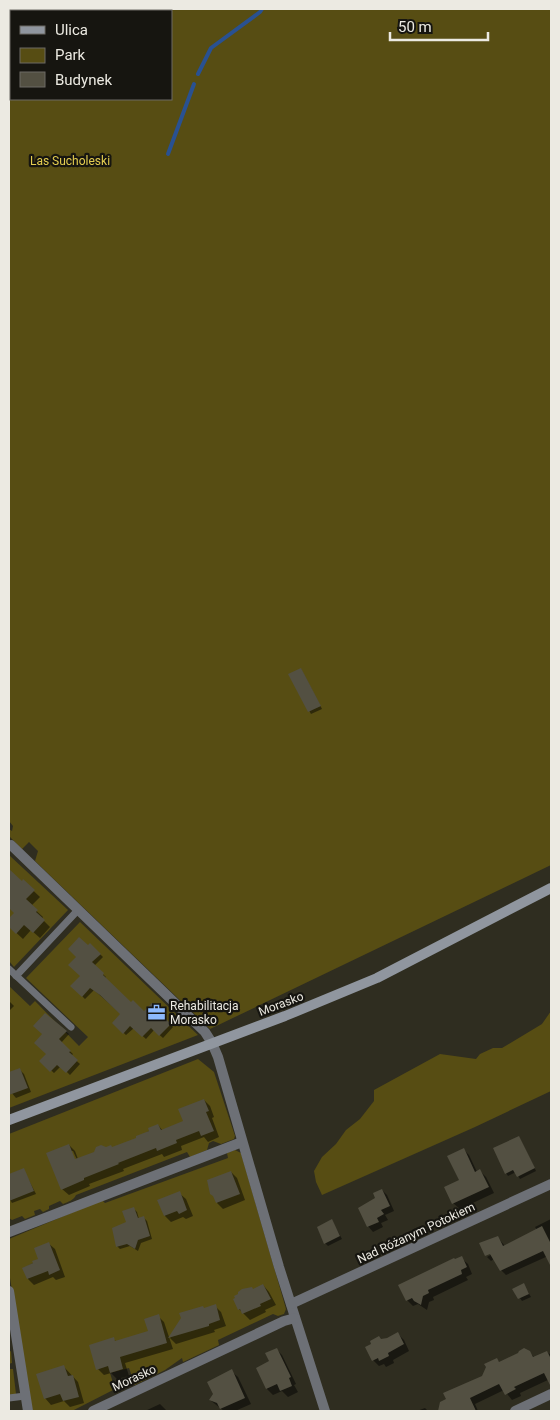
<svg xmlns="http://www.w3.org/2000/svg" width="560" height="1420" font-family="Roboto,sans-serif">
	<style>
		.green { fill: #574d13; fill-rule: evenodd }
		.shadow { fill: #0007; fill-rule: evenodd }
		.lines { fill: none; stroke-linecap: round; stroke-linejoin: round }
		.stream { stroke: #295191; stroke-width: 4 }
		.building { fill: #535042 }
		.lane { stroke: #6d7076; stroke-width: 7 }
		.street { stroke: #6d7076; stroke-width: 10 }
		.secondary { stroke: #90969f; stroke-width: 10 }
		.labels { text-anchor: middle; dominant-baseline: central; stroke-width: 4.5; stroke-linejoin: round; paint-order: stroke }
		.park-label { font-size: 12px; fill: #e4cd50; stroke: #161510 }
		.street-label { font-size: 12px; fill: #eceae2; stroke: #161510 }
		.poi-label { font-size: 12px; fill: #eceae2; stroke: #161510; text-anchor: start }
	</style>
	<rect width="100%" height="100%" fill="#2f2d20"/>
	<!-- green -->
	<g class="green">
		<path d="M9,9H551V865L210,1029L35,861L38,851L29,842L22,849L10,837L9,840V829L12,831L13,826L9,821ZM11,11H171V99H11Z"/>
		<polygon points="9,855 68,910 14,967 9,961"/>
		<polygon points="80,922 198,1035 9,1108 9,986 30,1006 35,1001 79,1046 88,1037 26,978"/>
		<polygon points="551,1011 551,1091 475,1127 322,1195 316,1182 314,1171 322,1157 336,1144 346,1130 360,1119 374,1101 374,1090 440,1054 476,1059 480,1054 493,1048 502,1048 542,1024"/>
		<path d="M198,1059L214,1072L235,1136L234,1139L221,1144L213,1141L209,1143L207,1150L190,1157L187,1152L76,1195C74,1200 68,1202 63,1204L60,1201L49,1206V1209L43,1212L40,1209L34,1211L35,1215L25,1219L22,1216L12,1220L9,1218V1134Z"/>
		<polygon points="235,1150 241,1153 286,1309 284,1314 278,1316 273,1314 218,1340 219,1345 183,1362 182,1358 165,1370 135,1385 129,1368 110,1373 115,1389 72,1411 32,1411 9,1272 9,1239 102,1200 105,1203 228,1158 227,1153"/>
		<polygon points="11,1351 12,1363 9,1364 10,1369 13,1369 16,1394 9,1395 9,1352"/>
	</g>
	<!-- shadow -->
	<g class="shadow">
		<polygon points="301,669 322,709 311,714 290,675"/>
		<polygon points="13,875 22,883 23,881 40,897 31,906 43,917 42,919 50,927 40,938 31,930 23,939 9,926 9,920 15,913 9,906 9,896 12,893 9,890 9,879"/>
		<polygon points="90,944 103,957 94,966 106,977 104,979 131,1004 144,1013 152,1004 166,1017 164,1019 173,1027 163,1038 154,1030 146,1039 134,1028 126,1035 113,1023 121,1014 94,990 85,999 72,986 81,976 88,946"/>
		<polygon points="9,1001 14,1006 9,1011"/>
		<polygon points="45,1015 69,1034 61,1043 73,1054 71,1056 80,1064 70,1075 61,1066 54,1073 41,1061 47,1054 44,1035"/>
		<polygon points="19,1069 24,1074 31,1092 16,1098 11,1092 9,1093 9,1072 10,1073"/>
		<path d="M204,1100L210,1106L214,1117L212,1118L219,1137L208,1142L204,1137L181,1146L182,1150L164,1157L162,1154L123,1169L124,1171L89,1184L90,1186L69,1195L62,1189L69,1145L75,1151L78,1159L113,1148L138,1138L158,1125L163,1131L185,1122ZM71,1151H73L79,1164L77,1165Z"/>
		<polygon points="519,1137 536,1171 520,1179 516,1172 508,1176 506,1173"/>
		<polygon points="463,1149 469,1155 477,1172 480,1171 486,1177 494,1193 460,1209 453,1203 461,1180"/>
		<polygon points="23,1169 36,1194 12,1203 9,1198 9,1175"/>
		<polygon points="231,1172 237,1178 245,1200 223,1209 217,1203"/>
		<polygon points="382,1190 387,1195 394,1211 385,1215 388,1220 381,1223 383,1227 373,1232 368,1226 377,1198"/>
		<polygon points="179,1193 186,1199 193,1216 186,1219 183,1217 171,1222 165,1216 159,1201"/>
		<polygon points="134,1209 137,1212 139,1219 144,1218 147,1221 152,1239 141,1243 138,1251 130,1246 120,1249 117,1246"/>
		<polygon points="551,1219 551,1258 548,1256 506,1275 501,1270 494,1259 491,1261 487,1257 496,1252 486,1254 486,1256 480,1244 498,1238 505,1246 537,1230 535,1227"/>
		<polygon points="332,1221 342,1239 328,1246 325,1243"/>
		<polygon points="48,1243 55,1249 65,1277 56,1280 53,1277 34,1285 28,1279 24,1268 40,1259"/>
		<polygon points="461,1258 468,1264 472,1274 466,1277 468,1280 433,1297 434,1300 429,1302 427,1310 418,1304 413,1306 407,1300"/>
		<polygon points="523,1284 531,1297 522,1301 514,1289"/>
		<polygon points="263,1285 269,1292 276,1305 265,1310 266,1312 250,1320 239,1309 253,1290"/>
		<polygon points="215,1306 221,1312 226,1326 214,1330 215,1332 176,1344 170,1338 182,1318"/>
		<polygon points="158,1316 164,1322 173,1349 125,1363 129,1376 117,1379 111,1373 104,1375 98,1369 113,1339 117,1342 149,1332"/>
		<polygon points="398,1334 404,1340 409,1351 393,1360 394,1363 386,1367 384,1364 379,1366 373,1360 382,1340"/>
		<polygon points="276,1349 282,1355 296,1384 294,1385 298,1392 288,1397 282,1391 273,1395 267,1389 257,1368 271,1362"/>
		<polygon points="529,1352 535,1358 547,1352 549,1354 551,1353 551,1380 550,1379 520,1393 521,1396 512,1400 504,1390 475,1404 478,1411 440,1411 441,1403 483,1377 496,1359 500,1363"/>
		<polygon points="64,1367 78,1382 84,1403 70,1407 64,1401 51,1405 45,1398"/>
		<polygon points="231,1371 238,1377 251,1404 235,1411 224,1411 210,1400"/>
		<polygon points="160,1404 167,1411 145,1411"/>
		<polygon points="425,1408 428,1411 417,1411"/>
	</g>
	<g class="lines">
		<!-- stream -->
		<g class="stream">
			<polyline points="198,74 211,48 260,12 262,9"/>
			<polyline points="168,154 194,84"/>
		</g>
	</g>
	<!-- building -->
	<g class="building">
		<polygon points="301,668 321,706 308,712 288,674"/>
		<polygon points="9,869 22,881 23,879 35,890 26,899 38,910 36,912 45,920 33,933 24,925 16,934 9,927 9,918 14,913 9,908"/>
		<polygon points="79,937 88,945 90,943 101,954 92,962 104,973 103,975 131,1002 133,1000 144,1011 152,1003 164,1014 163,1016 171,1024 159,1036 151,1028 142,1037 130,1026 123,1034 112,1023 120,1014 100,995 90,988 82,997 70,986 80,976 68,965 76,957 68,949"/>
		<polygon points="45,1013 67,1031 59,1039 71,1051 69,1052 78,1060 66,1073 57,1065 50,1072 39,1061 46,1054 34,1043 42,1034 33,1026"/>
		<polygon points="20,1068 28,1088 9,1095 9,1072"/>
		<polygon points="204,1099 209,1111 206,1112 214,1131 201,1136 199,1131 176,1140 177,1143 157,1151 156,1148 118,1163 119,1164 84,1178 84,1180 61,1190 46,1153 69,1144 75,1159 94,1152 96,1147 101,1145 106,1147 111,1145 112,1147 136,1138 136,1136 149,1131 148,1128 158,1124 161,1130 183,1121 178,1109"/>
		<polygon points="519,1136 535,1168 517,1177 513,1170 505,1174 493,1148"/>
		<polygon points="464,1148 475,1172 480,1169 489,1187 452,1204 444,1187 459,1180 447,1156"/>
		<polygon points="24,1168 34,1191 9,1201 9,1174"/>
		<polygon points="231,1171 240,1194 216,1203 213,1196 210,1194 207,1180"/>
		<polygon points="382,1189 390,1206 381,1210 384,1214 377,1218 379,1222 367,1227 358,1208 375,1198 373,1193"/>
		<polygon points="180,1191 187,1210 179,1214 177,1211 164,1216 157,1200"/>
		<polygon points="134,1207 138,1218 144,1216 150,1236 138,1240 135,1249 127,1244 116,1247 112,1228 126,1222 122,1211"/>
		<polygon points="332,1219 340,1236 324,1244 317,1227"/>
		<polygon points="542,1226 551,1244 551,1267 543,1251 500,1271 490,1254 485,1256 479,1243 498,1236 503,1246"/>
		<polygon points="49,1242 60,1270 49,1275 48,1271 27,1279 22,1268 33,1263 32,1261 38,1259 34,1248"/>
		<polygon points="462,1256 467,1267 461,1270 462,1274 428,1290 429,1293 423,1296 421,1305 414,1301 412,1298 406,1301 398,1285 454,1258 455,1259"/>
		<polygon points="524,1283 529,1294 518,1299 512,1289"/>
		<polygon points="263,1284 271,1299 260,1304 261,1306 242,1314 240,1309 238,1310 233,1299 235,1298 234,1296 238,1294 238,1292 242,1289 252,1287 253,1289"/>
		<polygon points="216,1304 220,1320 209,1324 209,1326 168,1338 181,1318 179,1313 203,1306 204,1308"/>
		<polygon points="159,1314 167,1343 120,1357 123,1369 110,1373 108,1366 96,1370 89,1345 114,1337 115,1341 148,1331 144,1319"/>
		<polygon points="398,1332 404,1344 388,1353 389,1356 379,1361 378,1358 372,1361 365,1347 371,1344 370,1341 379,1336 381,1339 387,1338"/>
		<polygon points="277,1348 291,1377 289,1378 292,1386 280,1391 277,1384 266,1389 256,1368 269,1361 265,1353"/>
		<polygon points="524,1348 530,1351 533,1357 547,1351 551,1359 551,1387 544,1373 514,1387 516,1389 505,1395 499,1384 470,1398 476,1411 438,1411 440,1402 446,1399 443,1393 482,1376 486,1367 484,1364 497,1358 499,1362 518,1353 519,1351"/>
		<polygon points="64,1365 68,1376 73,1375 79,1397 63,1401 60,1394 44,1399 36,1374"/>
		<polygon points="232,1369 245,1398 220,1409 217,1403 209,1400 213,1394 207,1382"/>
	</g>
	<g class="lines">
		<!-- lane -->
		<g class="lane">
			<polyline points="9,969 71,1027"/>
			<polyline points="16,976 78,910"/>
			<polyline points="9,1398 25,1396"/>
		</g>
		<!-- street -->
		<g class="street">
			<polyline points="11,845 205,1032 212,1043 218,1057 279,1267 325,1411"/>
			<polyline points="9,1232 242,1142"/>
			<polyline points="9,1291 28,1411"/>
			<polyline points="291,1304 551,1184"/>
			<polyline points="93,1411 284,1321 295,1318"/>
			<polyline points="515,1411 551,1394"/>
		</g>
		<!-- secondary -->
		<polyline class="secondary" points="9,1120 285,1016 377,978 551,888"/>
	</g>
	<!-- icons -->
	<defs>
		<symbol id="office-bare" viewBox="-9 -9 18 18"><path d="M-6-3h4V-5.5h4V-3h4V5H-6ZM-1-4.5V-3h2v-1.5ZM-6 0V1H6V0Z" fill="#8db9fc" stroke="#161510" stroke-width="2.5" paint-order="stroke"/></symbol>
	</defs>
	<g fill-rule="evenodd">
		<use href="#office-bare" x="144" y="1000" width="25" height="25"/>
	</g>
	<g class="labels">
		<!-- park labels -->
		<g class="park-label">
			<text x="70" y="161">Las Sucholeski</text>
		</g>
		<!-- street labels -->
		<g class="street-label">
			<text transform="translate(281 1004) rotate(-21)">Morasko</text>
			<text transform="translate(416 1233) rotate(-25)">Nad Różanym Potokiem</text>
			<text transform="translate(134 1378) rotate(-25)">Morasko</text>
		</g>
		<!-- poi labels -->
		<g class="poi-label">
			<text x="170" y="1006">Rehabilitacja<tspan x="170" dy="14">Morasko</tspan></text>
		</g>
	</g>
	<!-- border -->
	<rect width="560" height="1420" fill="none" stroke="#eceae2" stroke-width="20"/>
	<!-- legend -->
	<rect x="10" y="10" width="162" height="90" fill="#161510" stroke="#6c6a64"/>
	<rect x="20" y="26" width="25" height="8" fill="#90969f" stroke="#6c6a64"/>
	<text x="55" y="35" font-size="15" fill="#eceae2">Ulica</text>
	<rect x="20" y="48" width="25" height="15" fill="#574d13" stroke="#6c6a64"/>
	<text x="55" y="60" font-size="15" fill="#eceae2">Park</text>
	<rect x="20" y="72" width="25" height="15" fill="#535042" stroke="#6c6a64"/>
	<text x="55" y="85" font-size="15" fill="#eceae2">Budynek</text>
	<!-- scale -->
	<path d="M390 32v8h98v-8" fill="none" stroke="#eceae2" stroke-width="2.5"/>
	<text x="398" y="32" font-size="15" fill="#eceae2" stroke="#161510" stroke-width="4" paint-order="stroke">50 m</text>
</svg>
